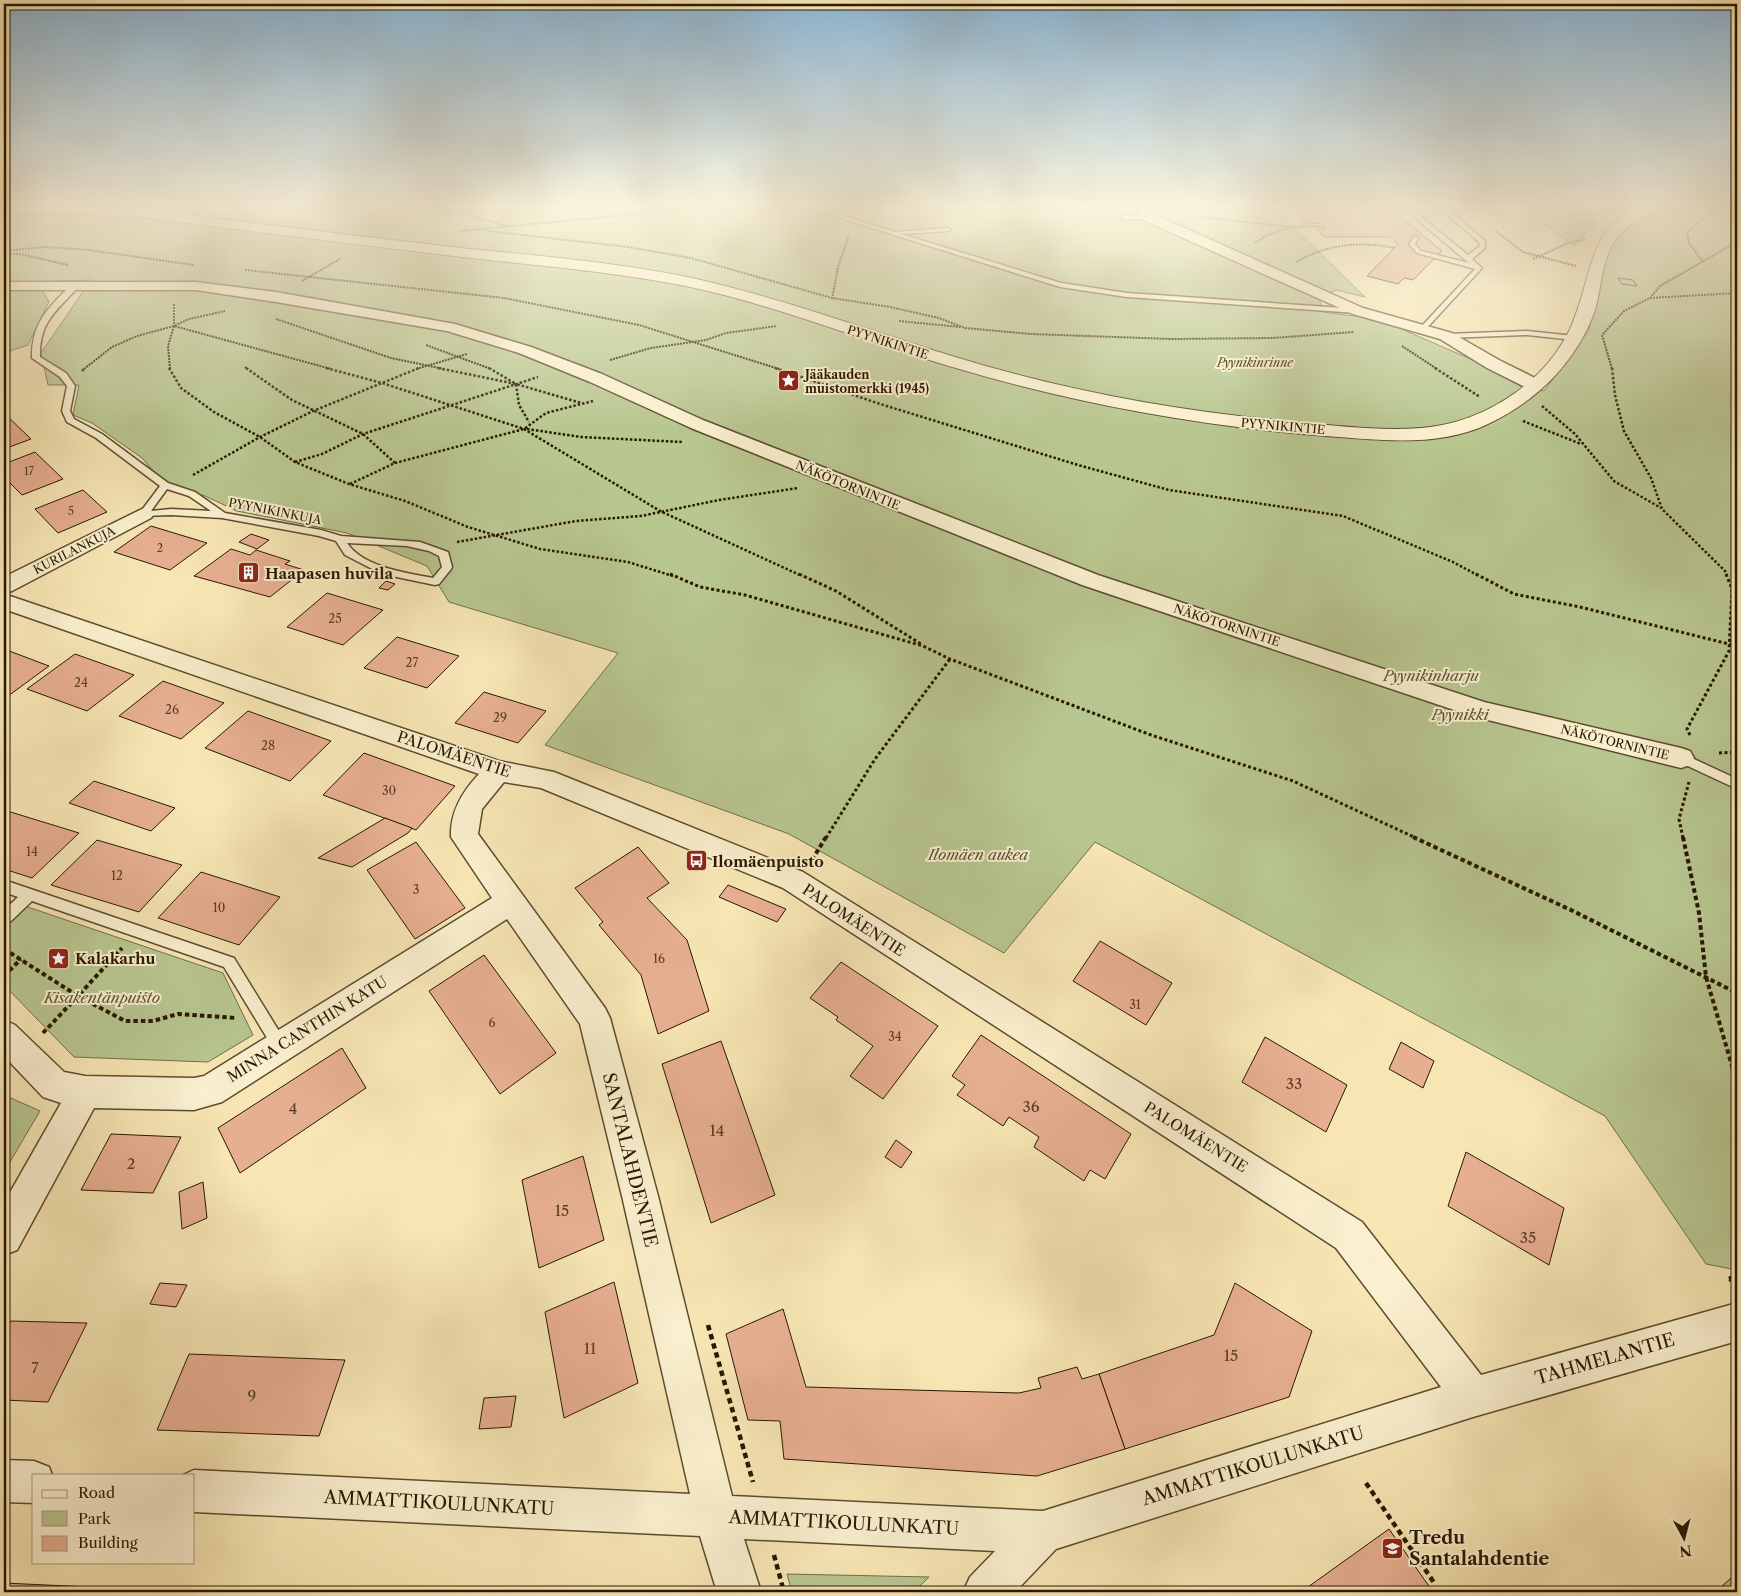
<svg xmlns="http://www.w3.org/2000/svg" width="1741" height="1596" font-family="'Libre Caslon Text',serif">
	<style>
		.green { fill: #b8c690; stroke: #706f48 }
		.building { fill: #e7af91; stroke: #291801 }
		.lines { fill: none; stroke-linecap: round; stroke-linejoin: round }
		.service-casing { stroke: #5c4c2e; stroke-width: 3 }
		.minor-casing { stroke: #5c4c2e; stroke-width: 3 }
		.tertiary-casing { stroke: #5c4c2e; stroke-width: 2 }
		.path-far4 { stroke: #291801; stroke-width: 2; stroke-dasharray: 2 1; stroke-linecap: butt }
		.path-far3 { stroke: #291801; stroke-width: 2.5; stroke-dasharray: 2.5 2; stroke-linecap: butt }
		.path-far2 { stroke: #291801; stroke-width: 3; stroke-dasharray: 3 2.5; stroke-linecap: butt }
		.path-far1 { stroke: #291801; stroke-width: 4; stroke-dasharray: 4.5 3; stroke-linecap: butt }
		.path { stroke: #291801; stroke-width: 4.5; stroke-dasharray: 5.5 4; stroke-linecap: butt }
		.service { fill: #faefce; fill-rule: evenodd }
		.minor { fill: #faefce; fill-rule: evenodd }
		.tertiary { fill: #faefce; fill-rule: evenodd }
		.labels { text-anchor: middle; dominant-baseline: central; stroke-width: 4; stroke-linejoin: round; paint-order: stroke }
		.far-number-label { font-size: 11px; fill: #583e25 }
		.far-street-label { font-size: 12px; fill: #291801; stroke: #faefce }
		.far-park-label { font-size: 12px; font-style: italic; fill: #5b5533; stroke: #faefce }
		.far-poi-label { font-size: 12px; font-weight: bold; fill: #291801; stroke: #faefce; text-anchor: start }
		.number-label { font-size: 12px; fill: #583e25 }
		.poi-label { font-size: 15px; font-weight: bold; fill: #291801; stroke: #faefce; text-anchor: start }
		.park-label { font-size: 15px; font-style: italic; fill: #5b5533; stroke: #faefce }
		.street-label { font-size: 15px; fill: #291801; stroke: #faefce }
		.near-number-label { font-size: 15px; fill: #583e25 }
		.near-street-label { font-size: 18px; fill: #291801; stroke: #faefce }
		.near-poi-label { font-size: 18px; font-weight: bold; fill: #291801; stroke: #faefce; text-anchor: start }
	</style>
	<rect width="100%" height="100%" fill="#f7e6b4"/>
	<filter id="stains"><feTurbulence type="fractalNoise" baseFrequency=".004" numOctaves="4"/><feColorMatrix values="0 0 0 0 .2 0 0 0 0 .09 0 0 0 0 .02 0 0 0 .5 -.17"/></filter>
	<radialGradient id="worn" r=".72"><stop offset=".6" stop-color="#630" stop-opacity="0"/><stop offset="1" stop-color="#630" stop-opacity=".3"/></radialGradient>
	<!-- green -->
	<g class="green">
		<polygon points="85,206 1272,206 1365,297 1336,290 1319,298 1323,312 1362,317 1390,324 1544,391 1589,330 1598,260 1623,227 1677,206 1737,206 1737,1270 1706,1264 1605,1116 1095,842 1004,953 789,834 545,745 618,653 449,602 427,566 347,533 237,511 205,496 166,486 142,458 92,423 73,415 79,385 48,385 41,353 91,280 4,283 4,213 93,214 104,207"/>
		<polygon points="1519,206 1575,206 1597,221 1574,246"/>
		<polygon points="4,290 42,290 49,302 28,345 4,353"/>
		<polygon points="4,899 223,973 253,1035 208,1062 74,1057 4,985"/>
		<polygon points="4,1095 40,1111 4,1172"/>
		<polygon points="787,1574 929,1577 914,1592 792,1592"/>
	</g>
	<!-- building -->
	<g class="building">
		<polygon points="1290,206 1380,206 1386,211 1392,210 1442,251 1413,280 1404,278 1398,284 1367,276 1398,244 1390,237 1324,237 1316,229 1326,228 1321,223 1308,224"/>
		<polygon points="1579,206 1610,206 1620,212 1591,214"/>
		<polygon points="1618,278 1633,280 1637,286 1622,284"/>
		<polygon points="4,413 31,439 4,449"/>
		<polygon points="35,452 63,479 22,495 4,477 4,464"/>
		<polygon points="83,490 107,512 58,533 35,509"/>
		<polygon points="151,526 207,543 170,570 114,552"/>
		<polygon points="251,534 269,540 257,549 239,542"/>
		<polygon points="231,549 250,555 256,550 290,561 285,564 304,570 270,597 194,576"/>
		<polygon points="386,581 395,584 388,590 379,588"/>
		<polygon points="327,593 383,610 343,645 287,627"/>
		<polygon points="397,637 459,656 427,688 364,668"/>
		<polygon points="4,649 49,666 4,699"/>
		<polygon points="75,654 134,675 87,711 27,689"/>
		<polygon points="163,681 224,703 181,739 119,716"/>
		<polygon points="484,692 546,711 518,743 455,723"/>
		<polygon points="248,711 331,741 290,781 205,748"/>
		<polygon points="364,753 455,786 416,830 323,795"/>
		<polygon points="94,781 175,808 151,831 69,803"/>
		<polygon points="4,810 79,833 32,878 4,869"/>
		<polygon points="385,818 412,828 408,833 352,867 318,858"/>
		<polygon points="97,840 182,865 139,912 51,885"/>
		<polygon points="416,842 465,908 415,939 367,870"/>
		<polygon points="638,847 669,883 647,898 687,940 709,1011 658,1034 641,975 599,925 603,922 575,888"/>
		<polygon points="201,872 280,897 239,945 158,918"/>
		<polygon points="728,885 786,909 777,922 719,897"/>
		<polygon points="1100,941 1172,983 1146,1025 1073,981"/>
		<polygon points="484,955 556,1053 500,1094 429,991"/>
		<polygon points="841,962 938,1026 883,1099 850,1076 873,1046 836,1020 838,1017 810,998"/>
		<polygon points="981,1035 1131,1134 1105,1179 1090,1170 1084,1181 1034,1147 1039,1137 1009,1117 1003,1126 957,1095 965,1085 952,1076"/>
		<polygon points="1265,1037 1347,1085 1326,1132 1242,1082"/>
		<polygon points="721,1041 775,1195 711,1223 662,1064"/>
		<polygon points="1401,1042 1434,1061 1423,1088 1389,1069"/>
		<polygon points="342,1048 366,1088 240,1173 218,1128"/>
		<polygon points="111,1134 181,1137 153,1193 81,1190"/>
		<polygon points="896,1140 912,1152 901,1168 885,1157"/>
		<polygon points="1466,1152 1564,1208 1549,1265 1448,1206"/>
		<polygon points="583,1156 604,1240 539,1268 522,1180"/>
		<polygon points="203,1182 207,1218 182,1229 179,1192"/>
		<polygon points="614,1282 638,1383 564,1418 545,1312"/>
		<polygon points="160,1283 187,1285 176,1307 150,1304"/>
		<polygon points="1235,1283 1312,1331 1289,1397 1125,1449 1099,1374 1214,1335"/>
		<polygon points="783,1309 806,1387 1019,1393 1041,1388 1038,1378 1077,1367 1082,1379 1099,1374 1125,1449 1037,1476 784,1459 780,1421 748,1420 726,1334"/>
		<polygon points="11,1321 87,1323 48,1402 4,1400 4,1333"/>
		<polygon points="189,1354 345,1360 319,1436 157,1430"/>
		<polygon points="516,1396 511,1427 479,1429 484,1398"/>
		<polygon points="1389,1529 1433,1592 1301,1592"/>
		<polygon points="1737,1573 1737,1592 1715,1592"/>
		<polygon points="4,1583 110,1588 108,1592 4,1592"/>
	</g>
	<g class="lines">
		<defs>
			<g id="service">
				<polygon points="802,206 811,206 895,232 950,228 950,230 948,231 901,234 1061,283 1127,293 1358,309 1362,311 1358,313 1127,297 1060,287"/>
				<polygon points="1401,206 1408,206 1468,255 1480,246 1479,242 1437,206 1444,206 1485,241 1485,248 1472,259 1482,268 1424,331 1421,331 1421,327 1475,269 1417,253 1409,244 1415,236 1418,238 1415,244 1421,251 1469,263"/>
				<polygon points="1149,215 1151,218 1124,220 1121,218 1124,216"/>
				<path d="M72,284L79,286C57,311 39,321 40,357L66,373L75,386L70,411L74,419L102,434L168,483L195,492L225,513L321,530L341,536L420,542L448,552L452,567L451,569L439,584L435,585L382,574L345,555L336,541L319,536L222,518L171,515L141,516L139,514L160,486L96,438L67,422L62,411L67,386L60,377L32,358C31,323 49,307 72,284ZM167,489L189,496L211,511L171,509L151,511ZM347,543L407,546L429,551L439,556L442,567L433,578C406,573 363,567 347,543Z"/>
				<polygon points="1527,331 1574,336 1578,338 1574,340 1527,335 1446,338 1442,336 1446,334"/>
				<polygon points="1681,753 1737,779 1737,789 1677,761 1675,758"/>
				<polygon points="4,880 234,958 285,1041 288,1046 285,1051 280,1053 275,1051 224,967 32,901 9,923 4,925 4,910 18,897 4,892"/>
			</g>
			<g id="minor">
				<polygon points="1134,206 1148,206 1154,214 1160,217 1363,308 1452,333 1499,360 1541,381 1544,385 1541,389 1529,389 1487,368 1440,339 1353,314 1150,223 1144,220"/>
				<polygon points="4,282 196,282 276,292 455,324 531,347 602,374 703,420 1098,575 1484,702 1681,748 1690,751 1694,758 1690,765 1681,768 1472,716 1082,585 691,428 590,382 519,353 447,331 276,302 196,290 4,290"/>
				<polygon points="144,508 151,510 154,514 151,518 12,591 4,593 4,577"/>
				<path d="M4,594L499,761L554,772L803,872L1362,1222L1481,1375L1737,1303V1341L1473,1417L1056,1549L1015,1592H963L970,1577L995,1551L744,1539L761,1592H717L700,1536L194,1512V1475H183L194,1470L690,1494L622,1196L580,1024L507,919L222,1102L194,1110L94,1108L17,1250L4,1255V1203L61,1103L43,1097L4,1056V1020L15,1025L64,1072L85,1076L194,1078L204,1076L492,898L451,837C450,812 462,792 479,774L4,609ZM504,782L541,788L783,888L1336,1248L1441,1387L1043,1511L732,1496L658,1196L610,1018L605,1008L478,834L482,809Z"/>
				<polygon points="4,1460 34,1461 49,1467 52,1475 34,1475 34,1503 4,1502"/>
			</g>
			<path id="tertiary" d="M4,206H79L148,210C252,223 357,236 461,248C538,256 616,262 692,278C781,298 867,330 955,357C1066,391 1181,412 1297,422C1338,426 1380,431 1421,428C1480,424 1541,386 1568,333C1594,283 1585,205 1663,206C1648,218 1628,222 1616,239C1601,259 1602,287 1595,310C1578,360 1537,401 1490,423C1440,448 1380,440 1326,436C1198,426 1072,403 949,366C861,340 776,305 686,286C609,271 532,265 454,256C352,244 250,231 148,218L78,214H4Z"/>
		</defs>
		<!-- service casing -->
		<use href="#service" class="service-casing"/>
		<!-- minor casing -->
		<use href="#minor" class="minor-casing"/>
		<!-- tertiary casing -->
		<use href="#tertiary" class="tertiary-casing"/>
		<!-- path-far4 -->
		<g class="path-far4">
			<polyline points="384,206 468,215 507,226"/>
			<polyline points="628,214 632,206"/>
			<polyline points="1202,217 1290,227 1323,226"/>
			<polyline points="460,231 627,215 683,206"/>
			<polyline points="487,231 628,247 691,258 832,298 890,307 939,318 965,328 1031,334 1171,339 1273,338 1354,332"/>
			<polyline points="1496,231 1523,252 1576,266"/>
			<polyline points="1255,243 1266,236 1290,227"/>
			<polyline points="4,251 45,247 89,250 194,265"/>
			<polyline points="4,254 20,254 68,265"/>
			<polyline points="1533,259 1566,244 1586,239"/>
			<path d="M1296,262C1328,244 1359,241 1395,248"/>
			<polyline points="1703,262 1689,243 1687,233 1707,215 1722,206"/>
			<polyline points="245,270 504,298 639,325 779,369"/>
			<polyline points="302,281 340,259"/>
			<polyline points="1650,298 1737,293"/>
			<polyline points="832,299 838,267 849,235"/>
			<polyline points="174,304 174,326"/>
			<polyline points="276,319 391,358 444,369"/>
			<polyline points="899,321 960,327"/>
			<polyline points="1603,334 1624,311 1650,298 1660,286 1737,242"/>
			<polyline points="1602,335 1612,369"/>
			<polyline points="426,345 491,369"/>
			<polyline points="1402,346 1437,369"/>
			<polyline points="610,360 651,348 706,340 726,333 777,326"/>
			<polyline points="245,367 248,369"/>
			<polyline points="84,369 112,347 137,336 174,326 331,369"/>
			<polyline points="170,369 168,346 174,326 189,319 225,311"/>
			<polyline points="416,369 467,354"/>
		</g>
		<!-- path-far3 -->
		<g class="path-far3">
			<polyline points="169,368 181,388 214,412 260,437 295,462 349,484 405,501 468,527 540,549 628,562 673,576"/>
			<polyline points="246,368 292,400 363,434 395,463"/>
			<polyline points="326,368 382,383 524,429 660,511 802,576"/>
			<polyline points="438,368 516,384 581,403"/>
			<polyline points="489,368 516,384 519,405 529,422"/>
			<polyline points="775,368 877,403 1078,465 1169,490 1343,516 1453,562 1479,576"/>
			<polyline points="1435,368 1480,397"/>
			<polyline points="1612,368 1615,395 1624,431 1651,478 1662,509 1725,571 1727,576"/>
			<polyline points="82,371 85,368"/>
			<polyline points="1542,406 1575,434 1614,481 1661,508"/>
			<polyline points="1523,421 1581,444"/>
			<polyline points="527,429 581,437 682,442"/>
			<polyline points="295,462 322,454 363,434 538,377"/>
			<polyline points="193,475 260,437 313,411 419,368"/>
			<polyline points="350,484 395,463 524,429 546,413 593,401"/>
			<polyline points="457,542 576,521 641,516 719,500 798,488"/>
		</g>
		<!-- path-far2 -->
		<g class="path-far2">
			<polyline points="670,574 700,587 745,595 923,646 950,659 1151,735 1293,781 1416,838"/>
			<polyline points="799,574 836,591 921,644"/>
			<polyline points="1476,574 1514,594 1580,607 1737,646"/>
			<polyline points="1690,735 1687,729 1729,651 1732,589 1726,574"/>
			<polyline points="1719,753 1737,752"/>
			<polyline points="826,838 875,759 950,659"/>
			<polyline points="1683,838 1679,819 1689,782"/>
		</g>
		<!-- path-far1 -->
		<g class="path-far1">
			<polyline points="1413,837 1571,910 1737,993"/>
			<polyline points="1683,837 1699,913 1706,977 1737,1083"/>
			<polyline points="812,860 826,837"/>
			<polyline points="4,949 78,996 122,948"/>
			<polyline points="4,976 21,959"/>
			<polyline points="43,1033 78,996 125,1021 153,1021 178,1014 236,1018"/>
		</g>
		<!-- path -->
		<g class="path">
			<polyline points="1729,1279 1737,1275"/>
			<polyline points="1729,1279 1737,1281"/>
			<polyline points="708,1325 753,1482"/>
			<polyline points="1366,1483 1435,1584"/>
			<polyline points="774,1555 784,1592"/>
		</g>
		<!-- service -->
		<use href="#service" class="service"/>
		<!-- minor -->
		<use href="#minor" class="minor"/>
		<!-- tertiary -->
		<use href="#tertiary" class="tertiary"/>
	</g>
	<!-- sky -->
	<linearGradient id="sky" x2="0" y2="1"><stop stop-color="#8db7d5"/><stop offset="0.48" stop-color="#fbf4dd"/><stop offset="1" stop-color="#fbf4dd" stop-opacity="0"/></linearGradient>
	<rect width="1741" height="429" fill="url(#sky)"/>
	<!-- icons -->
	<defs>
		<symbol id="sight-square" viewBox="-11 -11 22 22"><rect x="-9" y="-9" width="18" height="18" rx="4" fill="#8f2418" stroke="#faefce"/><path d="M0-6L1.8-2.2L6-1.7L2.9 1.2L3.7 5.4L0 3.3L-3.7 5.4L-2.9 1.2L-6-1.7L-1.8-2.2Z" fill="#fff"/></symbol>
		<symbol id="building-square" viewBox="-11 -11 22 22"><rect x="-9" y="-9" width="18" height="18" rx="4" fill="#8f2418" stroke="#faefce"/><path d="M-4-6H4V6H1V3H-1V6H-4ZM-2.5-4.3h1.7v1.8h-1.7ZM.8-4.3h1.7v1.8H.8ZM-2.5-1h1.7V.8h-1.7ZM.8-1h1.7V.8H.8Z" fill="#fff"/></symbol>
		<symbol id="bus-square" viewBox="-11 -11 22 22"><rect x="-9" y="-9" width="18" height="18" rx="4" fill="#8f2418" stroke="#faefce"/><path d="M-5-6H5V4H4V6H2V4H-2V6H-4V4H-5ZM-3.5-4V0h7V-4ZM-3.5 1.2v1.5H-2V1.2ZM2 1.2v1.5H3.5V1.2Z" fill="#fff"/></symbol>
		<symbol id="school-square" viewBox="-11 -11 22 22"><rect x="-9" y="-9" width="18" height="18" rx="4" fill="#8f2418" stroke="#faefce"/><path d="M0-5L7-2L0 1L-7-2ZM-4 1L0 2.5L4 1V4Q0 6-4 4Z" fill="#fff"/></symbol>
	</defs>
	<g fill-rule="evenodd">
		<use href="#sight-square" x="776" y="368" width="25" height="25"/>
		<use href="#building-square" x="236" y="560" width="25" height="25"/>
		<use href="#bus-square" x="684" y="848" width="25" height="25"/>
		<use href="#sight-square" x="46" y="946" width="25" height="25"/>
		<use href="#school-square" x="1380" y="1536" width="25" height="25"/>
	</g>
	<g class="labels">
		<!-- far-number labels -->
		<g class="far-number-label">
			<text x="29" y="471">17</text>
			<text x="71" y="511">5</text>
			<text x="160" y="548">2</text>
		</g>
		<!-- far-street labels -->
		<g class="far-street-label">
			<text transform="translate(888 342) rotate(18)">PYYNIKINTIE</text>
			<text transform="translate(1283 426) rotate(5)">PYYNIKINTIE</text>
			<text transform="translate(848 485) rotate(22)">NÄKÖTORNINTIE</text>
			<text transform="translate(275 511) rotate(11)">PYYNIKINKUJA</text>
			<text transform="translate(74 550) rotate(-27)">KURILANKUJA</text>
			<text transform="translate(1227 625) rotate(18)">NÄKÖTORNINTIE</text>
			<text transform="translate(1615 742) rotate(14)">NÄKÖTORNINTIE</text>
		</g>
		<!-- far-park labels -->
		<g class="far-park-label">
			<text x="1255" y="362">Pyynikinrinne</text>
		</g>
		<!-- far-poi labels -->
		<g class="far-poi-label">
			<text x="805" y="374">Jääkauden<tspan x="805" dy="14">muistomerkki (1945)</tspan></text>
		</g>
		<!-- number labels -->
		<g class="number-label">
			<text x="335" y="618">25</text>
			<text x="412" y="662">27</text>
			<text x="81" y="682">24</text>
			<text x="172" y="709">26</text>
			<text x="500" y="717">29</text>
			<text x="268" y="745">28</text>
			<text x="389" y="790">30</text>
			<text x="32" y="851">14</text>
			<text x="117" y="875">12</text>
			<text x="416" y="889">3</text>
			<text x="219" y="907">10</text>
			<text x="659" y="958">16</text>
			<text x="1135" y="1004">31</text>
			<text x="492" y="1022">6</text>
			<text x="895" y="1036">34</text>
		</g>
		<!-- poi labels -->
		<g class="poi-label">
			<text x="265" y="573">Haapasen huvila</text>
			<text x="712" y="861">Ilomäenpuisto</text>
			<text x="75" y="958">Kalakarhu</text>
		</g>
		<!-- park labels -->
		<g class="park-label">
			<text x="1431" y="675">Pyynikinharju</text>
			<text x="1460" y="714">Pyynikki</text>
			<text x="978" y="854">Ilomäen aukea</text>
			<text x="102" y="997">Kisakentänpuisto</text>
		</g>
		<!-- street labels -->
		<g class="street-label">
			<text transform="translate(454 754) rotate(18)">PALOMÄENTIE</text>
			<text transform="translate(854 920) rotate(33)">PALOMÄENTIE</text>
			<text transform="translate(307 1029) rotate(-32)">MINNA CANTHIN KATU</text>
			<text transform="translate(1196 1137) rotate(32)">PALOMÄENTIE</text>
		</g>
		<!-- near-number labels -->
		<g class="near-number-label">
			<text x="1294" y="1083">33</text>
			<text x="1031" y="1106">36</text>
			<text x="293" y="1108">4</text>
			<text x="717" y="1130">14</text>
			<text x="131" y="1163">2</text>
			<text x="562" y="1210">15</text>
			<text x="1528" y="1237">35</text>
			<text x="590" y="1348">11</text>
			<text x="1231" y="1355">15</text>
			<text x="35" y="1367">7</text>
			<text x="252" y="1395">9</text>
		</g>
		<!-- near-street labels -->
		<g class="near-street-label">
			<text transform="translate(630 1160) rotate(76)">SANTALAHDENTIE</text>
			<text transform="translate(1605 1359) rotate(-16)">TAHMELANTIE</text>
			<text transform="translate(1253 1466) rotate(-17)">AMMATTIKOULUNKATU</text>
			<text transform="translate(439 1503) rotate(3)">AMMATTIKOULUNKATU</text>
			<text transform="translate(844 1523) rotate(3)">AMMATTIKOULUNKATU</text>
		</g>
		<!-- near-poi labels -->
		<g class="near-poi-label">
			<text x="1409" y="1538">Tredu<tspan x="1409" dy="21">Santalahdentie</tspan></text>
		</g>
	</g>
	<!-- margin -->
	<rect width="1741" height="1596" fill="none" stroke="#f7e6b4" stroke-width="20"/>
	<rect x="5" y="5" width="1731" height="1586" fill="none" stroke="#291801" stroke-width="2.5"/>
	<rect x="10" y="10" width="1721" height="1576" fill="none" stroke="#291801"/>
	<!-- legend -->
	<rect x="32" y="1474" width="162" height="90" fill="#faefce" stroke="#a6997c"/>
	<rect x="42" y="1490" width="25" height="8" fill="#faefce" stroke="#a6997c"/>
	<text x="78" y="1498" font-size="15" fill="#291801">Road</text>
	<rect x="42" y="1511" width="25" height="15" fill="#b8c690" stroke="#a6997c"/>
	<text x="78" y="1524" font-size="15" fill="#291801">Park</text>
	<rect x="42" y="1536" width="25" height="15" fill="#e7af91" stroke="#a6997c"/>
	<text x="78" y="1548" font-size="15" fill="#291801">Building</text>
	<!-- north arrow -->
	<g transform="translate(1684 1538) rotate(173)" stroke="#faefce" stroke-width="4" paint-order="stroke">
	<path d="M0-4L9 19L0 12L-9 19Z" fill="#291801"/>
	<text y="-8" font-size="14" font-weight="bold" text-anchor="middle" fill="#291801">N</text>
	</g>
	<rect width="100%" height="100%" filter="url(#stains)"/>
	<rect width="100%" height="100%" fill="url(#worn)"/>
</svg>
